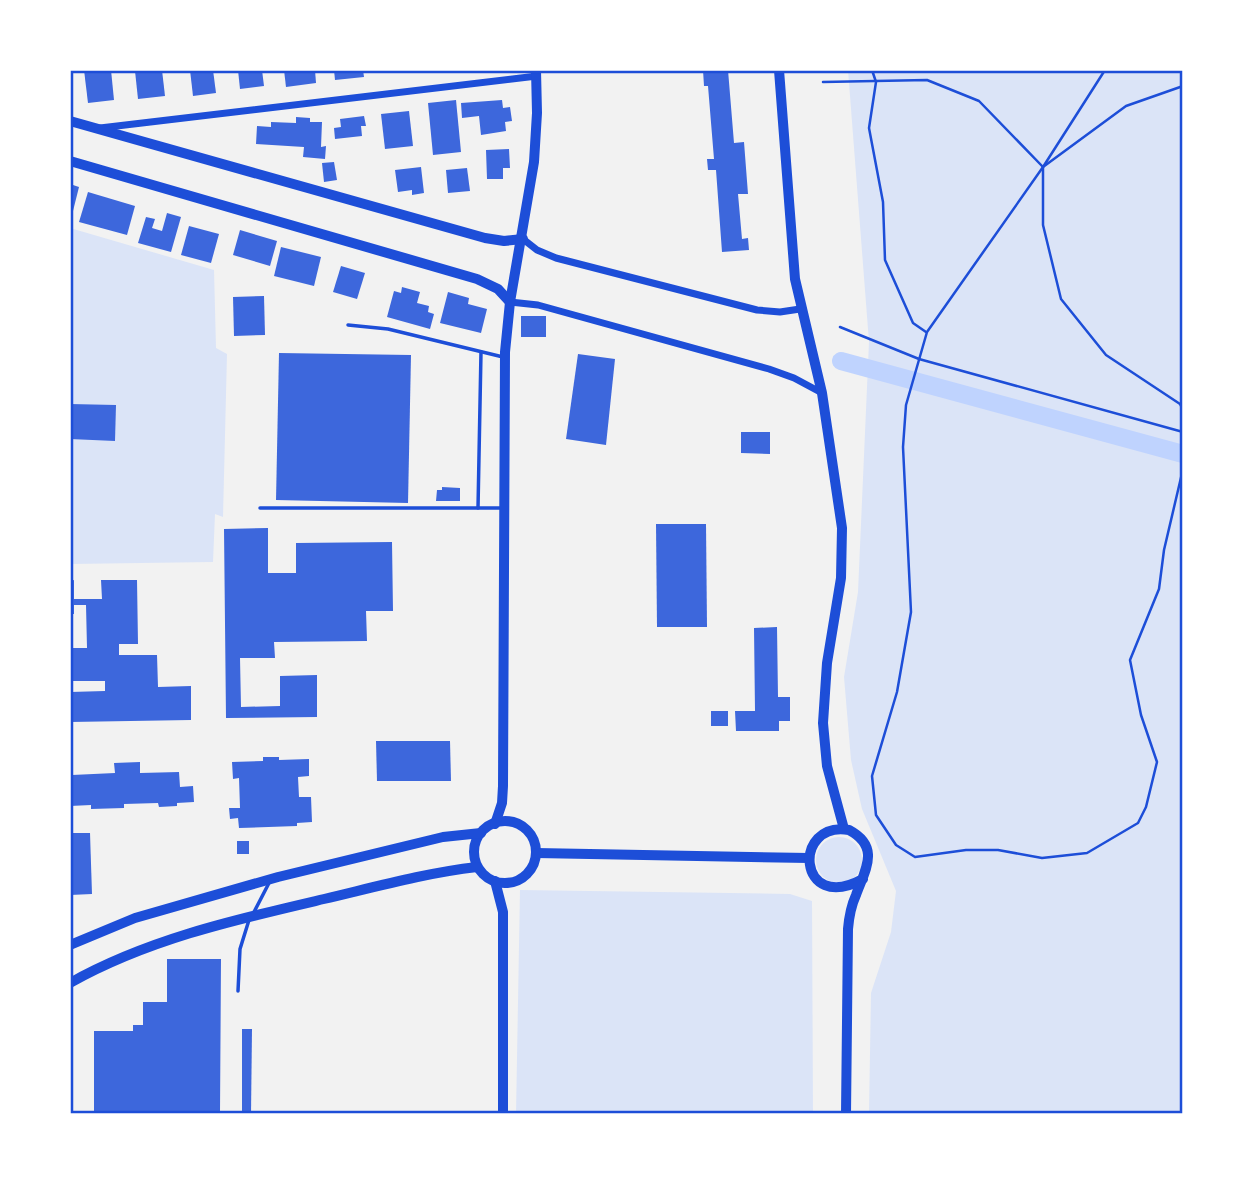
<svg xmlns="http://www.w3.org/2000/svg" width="1253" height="1184" font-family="Raleway,sans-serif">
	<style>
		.green { fill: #dbe4f7 }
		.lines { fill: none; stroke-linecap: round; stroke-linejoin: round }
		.canal { stroke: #bfd3fe; stroke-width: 18 }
		.building { fill: #3d67dc }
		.path { stroke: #1d4ed8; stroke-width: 2.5 }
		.service { stroke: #1d4ed8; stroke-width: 3.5 }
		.minor { stroke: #1d4ed8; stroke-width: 7 }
		.tertiary { stroke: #1d4ed8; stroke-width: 10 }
		.neatline { fill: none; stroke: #1d4ed8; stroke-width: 2.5 }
	</style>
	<rect width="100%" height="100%" fill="#f2f2f2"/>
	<!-- green -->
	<g class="green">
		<polygon points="848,70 1183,70 1183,1114 869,1114 871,993 891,932 896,891 862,809 851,760 844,677 858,592 869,342"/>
		<polygon points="70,228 214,270 216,348 227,354 223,517 215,514 213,562 70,564"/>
		<circle cx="839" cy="860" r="23"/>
		<polygon points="520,890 790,894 812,901 813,1114 516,1114"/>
	</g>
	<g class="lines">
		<!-- canal -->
		<polyline class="canal" points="841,361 1183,454"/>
	</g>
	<!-- building -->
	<g class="building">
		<polygon points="84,70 111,70 114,100 88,103"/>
		<polygon points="162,70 165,96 138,99 135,71"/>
		<polygon points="190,70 213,70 216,93 193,96"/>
		<polygon points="238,70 262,70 264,86 240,89"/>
		<polygon points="284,70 315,70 316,83 286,87"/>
		<polygon points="334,70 363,70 364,77 335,80"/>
		<polygon points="703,70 728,70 734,143 744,142 748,194 738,194 742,239 748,238 749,250 722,252 716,170 708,170 707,159 714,159 708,86 704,86"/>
		<polygon points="456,100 461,152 433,155 428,103"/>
		<polygon points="502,100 503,108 510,107 512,121 505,122 506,131 481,135 479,116 462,118 461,103"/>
		<polygon points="409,111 413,146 385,149 381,114"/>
		<polygon points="364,116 366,126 361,126 362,136 335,139 334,128 341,127 340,119"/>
		<polygon points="296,117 310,118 310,122 322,122 321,147 326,146 325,159 303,157 304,147 256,144 257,126 271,127 271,122 296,123"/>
		<polygon points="509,149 510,168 503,168 503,179 487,179 486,150"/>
		<polygon points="334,162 337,180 324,182 322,163"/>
		<polygon points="421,167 424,193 412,195 412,190 398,192 395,170"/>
		<polygon points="467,168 470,191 448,193 446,170"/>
		<polygon points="70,184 79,187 72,215 70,215"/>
		<polygon points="88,192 135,206 127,235 79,222"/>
		<polygon points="167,213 181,217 171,252 138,243 146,217 155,219 152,228 162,231"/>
		<polygon points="189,226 219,234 211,263 181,255"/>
		<polygon points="240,230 277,241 270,266 233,255"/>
		<polygon points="281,247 321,257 314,286 274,276"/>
		<polygon points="341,266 365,273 357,299 333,292"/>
		<polygon points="402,287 420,292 417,303 429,306 428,312 434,314 430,329 387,317 394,291 401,293"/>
		<polygon points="448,292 469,298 468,304 487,309 481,333 440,323"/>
		<polygon points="264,296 265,335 234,336 233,297"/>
		<rect x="521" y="316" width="25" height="21"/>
		<polygon points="279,353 411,355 408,503 276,500"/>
		<polygon points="578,354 615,359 606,445 566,439"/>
		<polygon points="70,404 116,405 115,441 70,439"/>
		<polygon points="741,432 770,432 770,454 741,453"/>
		<polygon points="442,487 460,488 460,501 436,501 437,490 442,490"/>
		<polygon points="656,524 706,524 707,627 657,627"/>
		<polygon points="268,528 268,573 296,573 296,543 392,542 393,611 366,611 367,641 274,642 275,658 240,658 241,707 280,706 280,676 317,675 317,717 226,718 224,529"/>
		<polygon points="74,580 74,599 102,599 101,580 137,580 138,644 119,644 119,655 157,655 158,687 191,686 191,720 70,722 70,692 105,691 105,681 70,681 70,648 87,648 86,605 74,605 74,614 70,614 70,581"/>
		<polygon points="777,627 778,697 790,697 790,721 779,721 779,731 736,731 735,711 755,711 754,628"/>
		<rect x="711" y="711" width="17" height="15"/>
		<polygon points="376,741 450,741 451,781 377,781"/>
		<polygon points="263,757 279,757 279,760 309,759 309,776 298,777 299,797 311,797 312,822 297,823 297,826 239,828 238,818 230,819 229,808 240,808 239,778 233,779 232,762 263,761"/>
		<polygon points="140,762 140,773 179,772 180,787 193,786 194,802 177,803 177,806 159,807 158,803 124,804 124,808 91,809 91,805 70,806 70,769 72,769 72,775 115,773 114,763"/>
		<polygon points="70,833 90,833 92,894 70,895"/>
		<rect x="237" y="841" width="12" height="13"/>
		<polygon points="167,959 221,959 220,1114 94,1114 94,1031 133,1031 133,1025 143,1025 143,1002 167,1002"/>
		<polygon points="242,1029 252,1029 251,1114 242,1114"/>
	</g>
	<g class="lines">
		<!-- path -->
		<g class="path">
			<polyline points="872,70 876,82 869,128 883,202 885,260 913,323 926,332"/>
			<polyline points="1105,70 1043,167 927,332 906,405 903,447 911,612 897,692 872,776 876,815 896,845 915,857 966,850 998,850 1042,858 1087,853 1138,823 1146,807 1157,762 1141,715 1130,660 1159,589 1164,550 1183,469"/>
			<polyline points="823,82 927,80 979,101 1043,167"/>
			<polyline points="1183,86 1126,106 1043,167 1043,225 1061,299 1106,355 1180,404 1183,410"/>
			<polyline points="840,327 919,359 1183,432"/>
		</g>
		<!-- service -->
		<g class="service">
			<polyline points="348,325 388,329 503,357"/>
			<polyline points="481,352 478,508 501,508"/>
			<polyline points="260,508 478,508"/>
			<polyline points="253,914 269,883"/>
			<polyline points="238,991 240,949 249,920"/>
		</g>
		<!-- minor -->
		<g class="minor">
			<polyline points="100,128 537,76"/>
			<polyline points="523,239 537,250 556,258 757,310 780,312 800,309"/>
			<polyline points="510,302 538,305 769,369 794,378 822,393"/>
		</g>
		<!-- tertiary -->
		<g class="tertiary">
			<polyline points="779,70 795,279 822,393 842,528 841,578 827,663 823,723 827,766 844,829"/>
			<polyline points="70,121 485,238 504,241 523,239"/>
			<polyline points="70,161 477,279 498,289 510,302"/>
			<circle cx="505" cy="852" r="31"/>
			<polyline points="495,824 502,803 503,786 505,352 510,302 534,162 537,113 536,70"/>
			<polyline points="536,853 809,858"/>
			<polyline points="495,881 503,912 503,1114"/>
			<polyline points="70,945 135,918 278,877 443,837 481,833"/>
			<path d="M70,983C148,939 238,919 324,899C375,887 425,873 477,867"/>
			<path d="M846,1114L848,929C849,917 851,906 856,895C865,870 881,847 849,830C792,820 797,915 863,879"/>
		</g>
	</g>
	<!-- border -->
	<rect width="1253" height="1184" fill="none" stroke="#ffffff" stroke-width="144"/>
	<rect x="72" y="72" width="1109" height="1040" class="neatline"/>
</svg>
